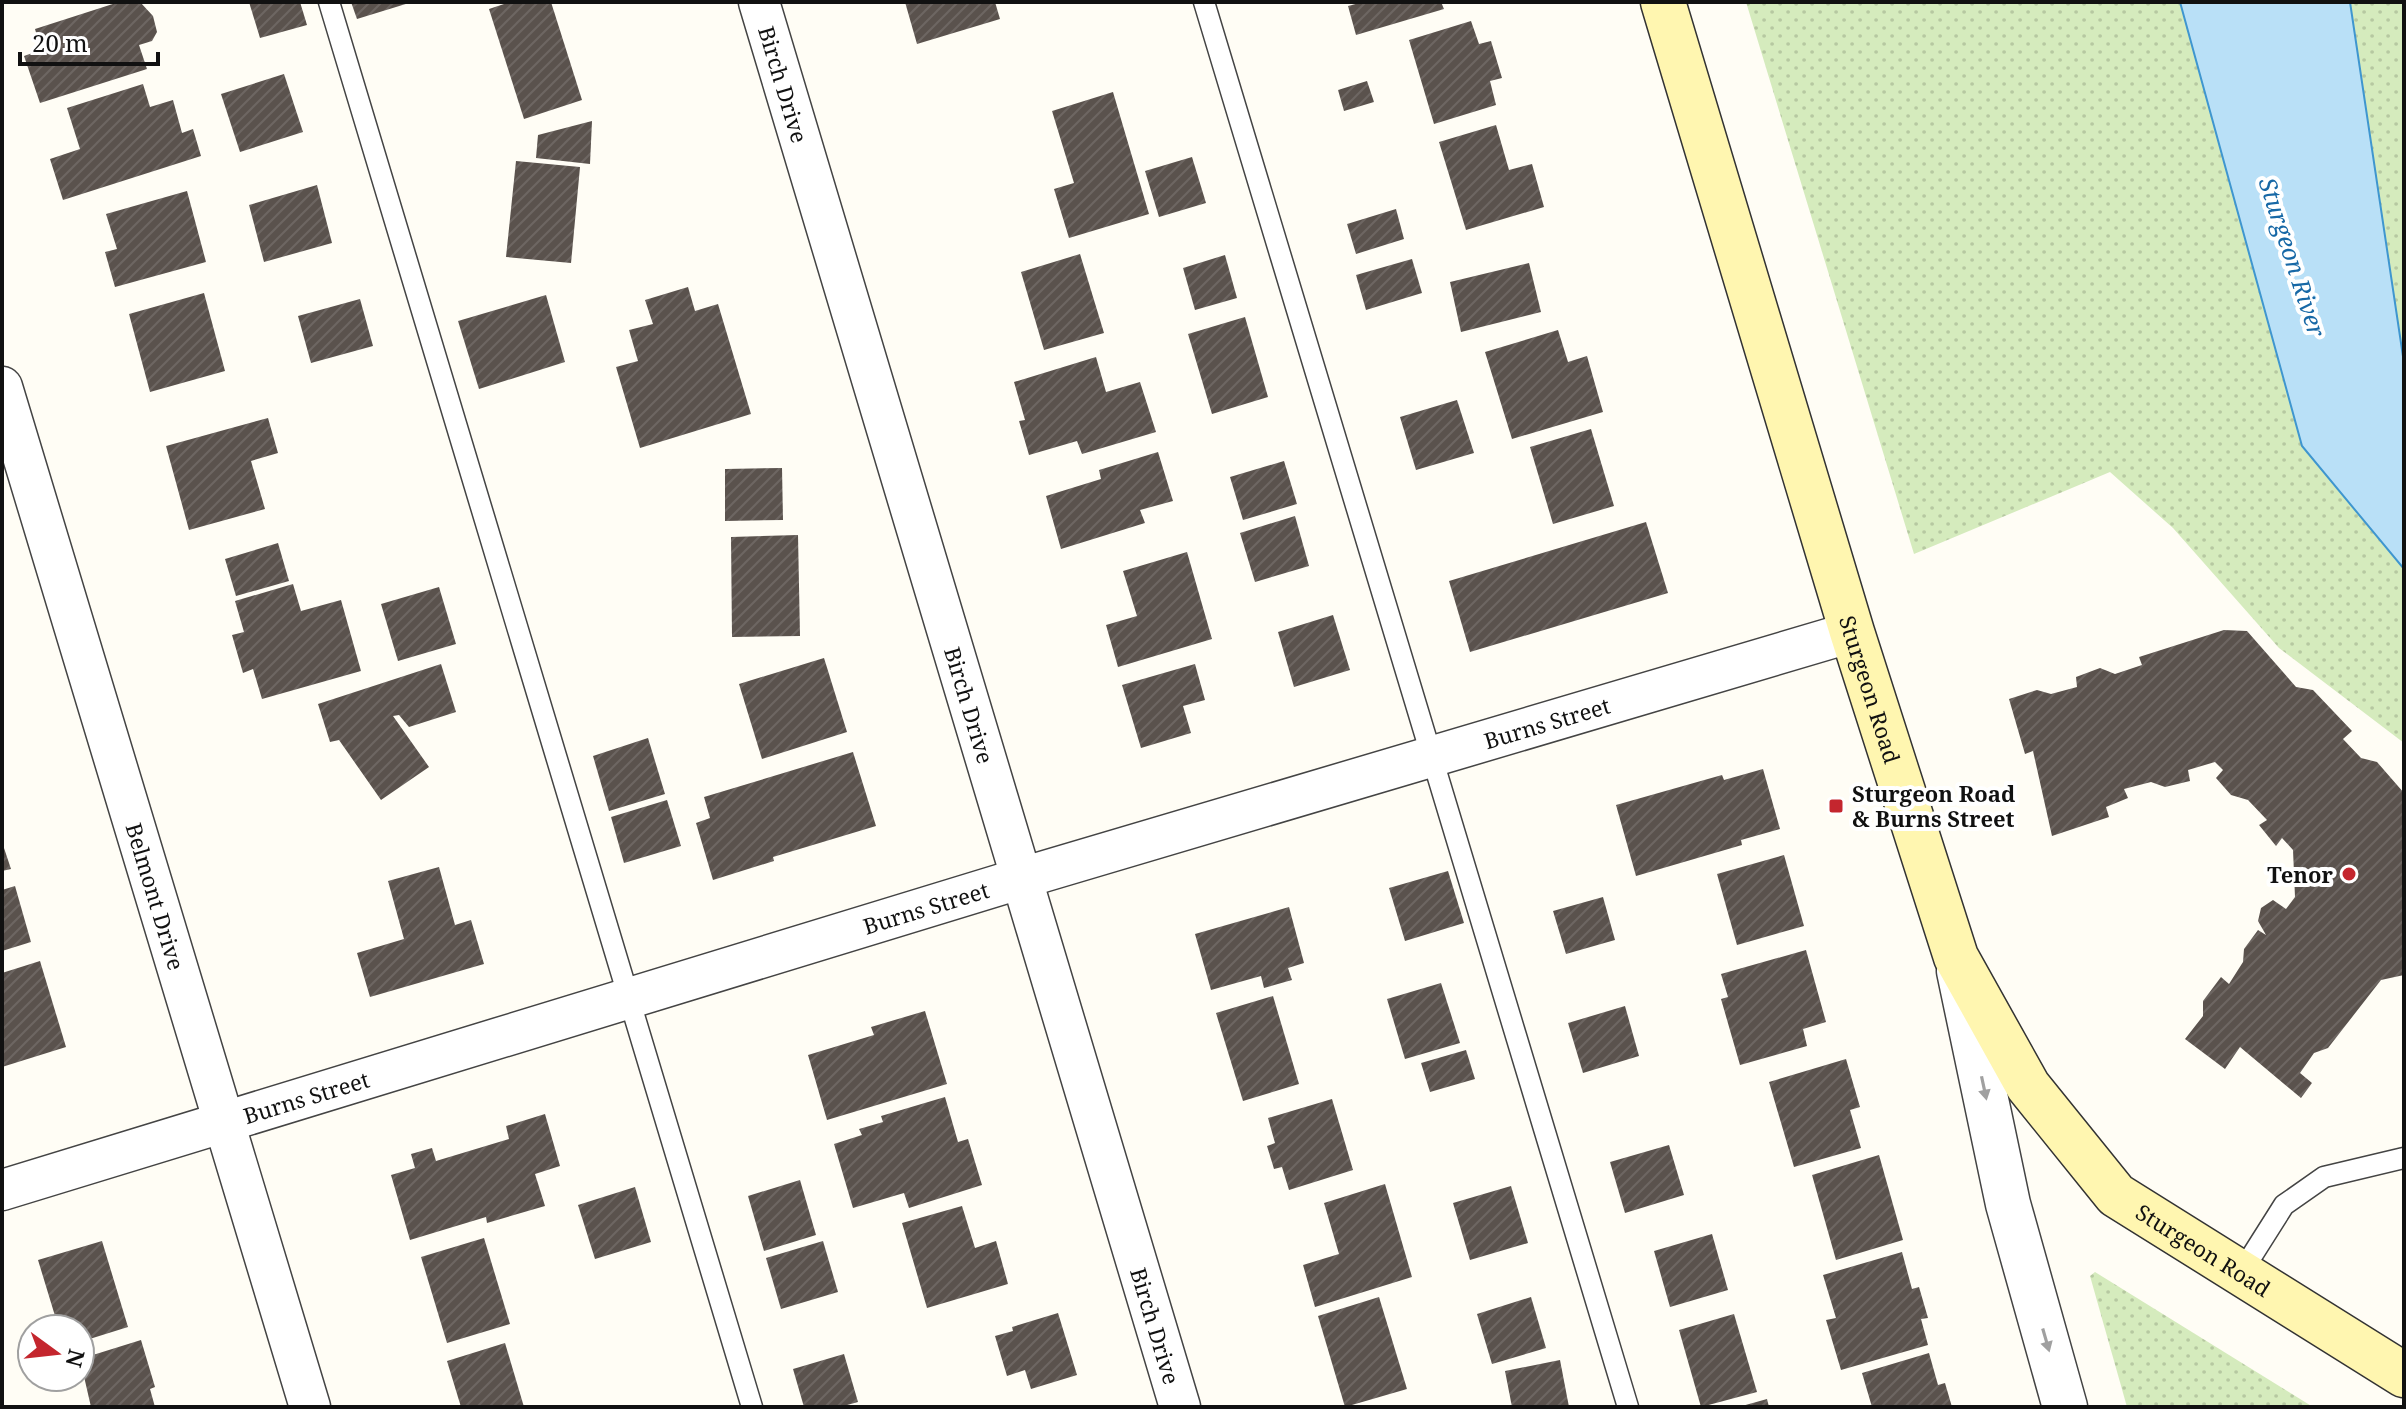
<svg xmlns="http://www.w3.org/2000/svg" width="2406" height="1409" font-family="'Noto Serif',serif">
	<style>
		.grass { fill: url(#grass-dots) }
		.water { fill: #b9e0f7; stroke: #3f96cf; stroke-width: 2 }
		.building { fill: url(#building-hatch) }
		.lines { fill: none; stroke-linecap: round; stroke-linejoin: round }
		.service-casing { stroke: #444; stroke-width: 23 }
		.minor-casing { stroke: #444; stroke-width: 43 }
		.tertiary-casing { stroke: #444; stroke-width: 47 }
		.secondary-casing { stroke: #333; stroke-width: 47 }
		.service { stroke: #fff; stroke-width: 20 }
		.minor { stroke: #fff; stroke-width: 40 }
		.tertiary { stroke: #fff; stroke-width: 44 }
		.secondary { stroke: #fff6b0; stroke-width: 44 }
		.oneway { fill: #a0a0a0 }
		.poi-dot { fill: #c4262e; stroke: #fff; stroke-width: 3 }
		.labels { text-anchor: middle; dominant-baseline: central; stroke-width: 8; stroke-linejoin: round; paint-order: stroke }
		.street-label { font-size: 22px; fill: #111; stroke: #fff }
		.poi-label { font-size: 22px; font-weight: bold; fill: #111; stroke: #fff; text-anchor: start }
		.water-label { font-size: 24px; font-style: italic; fill: #1768a6; stroke: #fff }
	</style>
	<defs>
		<pattern id="grass-dots" width="8" height="8" patternUnits="userSpaceOnUse" patternTransform="scale(2)"><rect width="8" height="8" fill="#d5ebbd"/><path d="M2 2h.1M6 6h.1" fill="none" stroke="#b6c8a1" stroke-width="1.8" stroke-linecap="round"/></pattern>
		<pattern id="building-hatch" width="6" height="6" patternUnits="userSpaceOnUse" patternTransform="scale(2)"><rect width="6" height="6" fill="#5a524d"/><path d="M-1 1l2-2M0 6l6-6M5 7l2-2" fill="none" stroke="#6d6662"/></pattern>
	</defs>
	<rect width="100%" height="100%" fill="#fffdf5"/>
	<!-- grass -->
	<g class="grass">
		<polygon points="1746,2 2180,2 2302,446 2404,569 2404,743 2279,648 2173,528 2110,472 1914,554"/>
		<polygon points="2350,2 2404,2 2404,363"/>
		<polygon points="2095,1272 2313,1407 2127,1407 2090,1276"/>
	</g>
	<!-- water -->
	<polygon class="water" points="2180,2 2350,2 2404,363 2404,569 2302,446"/>
	<!-- building -->
	<g class="building">
		<polygon points="119,2 140,2 153,16 157,32 152,41 139,45 147,69 40,103 24,56 41,50 35,29"/>
		<polygon points="249,2 300,2 307,25 260,38"/>
		<polygon points="351,2 409,2 409,3 357,19"/>
		<polygon points="510,2 551,2 582,100 524,119 489,9"/>
		<polygon points="905,2 995,2 1000,19 917,44"/>
		<polygon points="1363,2 1441,2 1444,9 1356,35 1348,6"/>
		<polygon points="1471,21 1479,44 1491,41 1502,78 1490,81 1496,105 1434,124 1409,40"/>
		<polygon points="284,74 303,132 240,152 221,94"/>
		<polygon points="1367,81 1374,102 1344,111 1338,90"/>
		<polygon points="143,84 150,107 173,100 182,133 193,129 201,156 63,200 50,159 80,149 67,108"/>
		<polygon points="1113,92 1149,214 1069,238 1054,189 1074,183 1052,111"/>
		<polygon points="592,121 590,164 536,158 538,135"/>
		<polygon points="1496,125 1509,170 1532,164 1544,207 1466,230 1439,142"/>
		<polygon points="1192,157 1206,203 1159,217 1145,171"/>
		<polygon points="516,161 580,167 571,263 506,257"/>
		<polygon points="317,185 332,243 264,262 249,205"/>
		<polygon points="187,191 206,262 115,287 105,252 117,249 106,214"/>
		<polygon points="1396,209 1404,239 1356,254 1347,224"/>
		<polygon points="1080,254 1104,333 1044,350 1021,272"/>
		<polygon points="1225,255 1237,298 1195,310 1183,268"/>
		<polygon points="1412,259 1422,293 1366,310 1356,275"/>
		<polygon points="1529,263 1541,312 1461,332 1450,282"/>
		<polygon points="688,287 695,311 718,304 751,414 640,448 616,367 638,361 629,330 653,324 645,300"/>
		<polygon points="204,293 225,371 150,392 129,314"/>
		<polygon points="546,295 565,362 479,389 458,321"/>
		<polygon points="360,299 373,346 311,363 298,316"/>
		<polygon points="1245,317 1268,397 1212,414 1188,334"/>
		<polygon points="1558,330 1568,362 1587,356 1603,412 1512,439 1485,352"/>
		<polygon points="1096,357 1106,392 1140,382 1156,432 1082,454 1077,441 1029,455 1019,421 1025,420 1014,382"/>
		<polygon points="1457,400 1474,453 1416,470 1400,417"/>
		<polygon points="268,418 278,453 251,461 265,509 189,530 166,446"/>
		<polygon points="1591,429 1614,506 1553,524 1530,447"/>
		<polygon points="1158,452 1173,501 1140,510 1145,523 1061,549 1046,496 1101,479 1099,470"/>
		<polygon points="1284,461 1297,504 1243,520 1230,477"/>
		<polygon points="782,468 783,520 725,521 725,469"/>
		<polygon points="1295,516 1309,566 1255,582 1240,533"/>
		<polygon points="1646,522 1668,593 1470,652 1449,581"/>
		<polygon points="798,535 800,636 732,637 731,537"/>
		<polygon points="278,543 289,581 236,596 225,559"/>
		<polygon points="1187,552 1212,639 1118,667 1106,625 1137,616 1123,571"/>
		<polygon points="293,584 301,611 341,600 361,671 262,699 253,669 243,673 232,635 244,632 235,601"/>
		<polygon points="439,587 456,644 398,661 381,604"/>
		<polygon points="1333,615 1350,670 1294,687 1278,632"/>
		<polygon points="2224,630 2247,631 2296,687 2313,690 2352,731 2343,739 2361,758 2377,762 2404,793 2404,975 2381,980 2328,1048 2314,1053 2300,1073 2312,1083 2301,1098 2240,1047 2225,1069 2185,1039 2203,1016 2203,1001 2221,977 2229,984 2243,962 2244,949 2258,930 2266,935 2258,921 2261,908 2273,900 2286,909 2295,897 2293,850 2282,838 2276,846 2259,825 2267,820 2248,800 2231,795 2216,778 2223,770 2215,762 2188,770 2190,781 2165,787 2151,782 2124,789 2128,798 2106,807 2109,817 2052,836 2033,751 2025,754 2009,699 2037,690 2051,694 2077,687 2076,677 2100,668 2115,674 2142,665 2139,657"/>
		<polygon points="824,658 847,732 762,759 739,684"/>
		<polygon points="441,664 456,712 409,727 399,715 393,716 429,767 381,800 339,740 330,742 318,704"/>
		<polygon points="1195,664 1205,700 1183,706 1191,733 1141,748 1122,685"/>
		<polygon points="648,738 665,794 609,811 593,756"/>
		<polygon points="853,752 876,826 773,857 774,861 713,880 696,823 710,818 704,797"/>
		<polygon points="1763,769 1780,829 1741,840 1742,845 1636,876 1616,805 1722,775 1724,780"/>
		<polygon points="667,800 681,846 624,863 611,817"/>
		<polygon points="2,842 11,869 2,871"/>
		<polygon points="1784,855 1804,926 1737,945 1717,874"/>
		<polygon points="439,867 455,925 471,920 484,964 370,997 357,953 404,939 388,881"/>
		<polygon points="1448,871 1464,923 1405,941 1389,888"/>
		<polygon points="15,886 31,942 2,951 2,890"/>
		<polygon points="1603,897 1615,940 1566,954 1553,911"/>
		<polygon points="1289,907 1304,963 1288,968 1292,980 1264,988 1261,976 1211,990 1195,934"/>
		<polygon points="1806,950 1826,1022 1803,1029 1807,1046 1740,1065 1721,999 1728,997 1721,974"/>
		<polygon points="40,961 66,1047 2,1067 2,973"/>
		<polygon points="1441,983 1460,1043 1405,1059 1387,999"/>
		<polygon points="1273,996 1299,1084 1243,1101 1216,1013"/>
		<polygon points="1625,1006 1639,1056 1583,1073 1568,1023"/>
		<polygon points="925,1011 947,1084 827,1120 808,1055 874,1035 871,1027"/>
		<polygon points="1466,1050 1475,1079 1430,1092 1421,1063"/>
		<polygon points="1846,1059 1860,1107 1850,1110 1861,1148 1794,1167 1769,1082"/>
		<polygon points="945,1097 958,1142 968,1139 982,1185 909,1208 904,1193 853,1208 834,1144 862,1135 859,1129 883,1122 881,1116"/>
		<polygon points="1332,1099 1353,1170 1289,1190 1282,1167 1274,1169 1267,1146 1275,1143 1268,1118"/>
		<polygon points="545,1114 560,1166 535,1174 545,1206 487,1223 486,1217 410,1240 391,1175 415,1168 411,1154 432,1148 436,1161 509,1139 506,1126"/>
		<polygon points="1669,1145 1684,1195 1625,1213 1610,1162"/>
		<polygon points="1879,1155 1903,1240 1836,1260 1812,1175"/>
		<polygon points="800,1180 816,1235 764,1251 748,1196"/>
		<polygon points="1385,1184 1412,1277 1315,1307 1303,1265 1339,1254 1324,1203"/>
		<polygon points="1511,1186 1528,1243 1470,1260 1453,1203"/>
		<polygon points="635,1187 651,1242 595,1259 578,1205"/>
		<polygon points="962,1206 975,1248 996,1241 1008,1284 927,1308 902,1223"/>
		<polygon points="1712,1234 1728,1290 1670,1307 1654,1251"/>
		<polygon points="484,1238 510,1324 447,1343 421,1257"/>
		<polygon points="102,1241 128,1327 80,1342 80,1329 59,1329 38,1260"/>
		<polygon points="823,1241 838,1292 781,1309 766,1258"/>
		<polygon points="1902,1252 1912,1289 1919,1287 1928,1318 1921,1319 1928,1345 1841,1370 1826,1320 1836,1318 1823,1275"/>
		<polygon points="1379,1297 1407,1389 1345,1407 1318,1316"/>
		<polygon points="1531,1297 1546,1348 1492,1364 1477,1314"/>
		<polygon points="1058,1313 1077,1375 1031,1389 1025,1370 1007,1376 995,1336 1013,1331 1012,1327"/>
		<polygon points="1734,1314 1757,1392 1701,1407 1679,1330"/>
		<polygon points="141,1340 155,1387 150,1389 155,1407 91,1407 80,1359"/>
		<polygon points="505,1343 524,1407 461,1407 447,1361"/>
		<polygon points="1929,1353 1938,1385 1945,1383 1952,1407 1872,1407 1862,1373"/>
		<polygon points="844,1354 858,1402 840,1407 804,1407 793,1369"/>
		<polygon points="1560,1360 1569,1407 1512,1407 1505,1371"/>
		<polygon points="1767,1399 1769,1407 1742,1407 1742,1406"/>
	</g>
	<g class="lines">
		<defs>
			<g id="service">
				<polyline points="329,2 752,1407"/>
				<polyline points="1204,2 1628,1407"/>
				<polyline points="2241,1273 2284,1205 2324,1177 2404,1158"/>
			</g>
			<g id="minor">
				<path id="s1" d="M759,2L1180,1407"/>
				<path id="s2" d="M2,387L310,1407"/>
				<path id="s3" d="M2,1190L1022,878L1852,632"/>
			</g>
			<polyline id="tertiary" points="1959,971 2008,1204 2065,1407"/>
			<g id="secondary">
				<path id="s4" d="M1663,2L1852,632L1956,957L2028,1086L2116,1195L2404,1375"/>
			</g>
		</defs>
		<!-- service casing -->
		<use href="#service" class="service-casing"/>
		<!-- minor casing -->
		<use href="#minor" class="minor-casing"/>
		<!-- tertiary casing -->
		<use href="#tertiary" class="tertiary-casing"/>
		<!-- secondary casing -->
		<use href="#secondary" class="secondary-casing"/>
		<!-- service -->
		<use href="#service" class="service"/>
		<!-- minor -->
		<use href="#minor" class="minor"/>
		<!-- tertiary -->
		<use href="#tertiary" class="tertiary"/>
		<!-- secondary -->
		<use href="#secondary" class="secondary"/>
	</g>
	<!-- one-way arrows -->
	<defs><path id="oneway-solid" d="M-6-.8H1V-3.2L6.5 0L1 3.2V.8H-6Z" transform="scale(2)"/></defs>
	<g class="oneway">
		<use href="#oneway-solid" transform="translate(1984 1088) rotate(78)"/>
		<use href="#oneway-solid" transform="translate(2046 1340) rotate(74)"/>
	</g>
	<!-- markers -->
	<g class="poi-dot">
		<rect x="1828" y="798" width="16" height="16" rx="4"/>
		<circle cx="2349" cy="874" r="8"/>
	</g>
	<g class="labels">
		<!-- street labels -->
		<g class="street-label">
			<text stroke="none"><textPath href="#s1" startOffset="86">Birch Drive</textPath></text>
			<text stroke="none"><textPath href="#s4" startOffset="718">Sturgeon Road</textPath></text>
			<text stroke="none"><textPath href="#s1" startOffset="734">Birch Drive</textPath></text>
			<text stroke="none"><textPath href="#s3" startOffset="1614">Burns Street</textPath></text>
			<text stroke="none"><textPath href="#s2" startOffset="532">Belmont Drive</textPath></text>
			<text stroke="none"><textPath href="#s3" startOffset="966">Burns Street</textPath></text>
			<text stroke="none"><textPath href="#s3" startOffset="318">Burns Street</textPath></text>
			<text stroke="none"><textPath href="#s4" startOffset="1390">Sturgeon Road</textPath></text>
			<text stroke="none"><textPath href="#s1" startOffset="1382">Birch Drive</textPath></text>
		</g>
		<!-- poi labels -->
		<g class="poi-label">
			<text x="1852" y="793">Sturgeon Road<tspan x="1852" dy="25">&amp; Burns Street</tspan></text>
			<text x="2333" y="874" text-anchor="end">Tenor</text>
		</g>
		<!-- water labels -->
		<g class="water-label">
			<text transform="translate(2293 257) rotate(72)">Sturgeon River</text>
		</g>
	</g>
	<!-- border -->
	<rect width="2406" height="1409" fill="none" stroke="#111111" stroke-width="8"/>
	<!-- north arrow -->
	<g transform="translate(56 1353) rotate(105)"><circle r="38" fill="#ffffff" stroke="#a0a0a0" stroke-width="2"/>
	<path d="M0-6L14 30L0 20L-14 30Z" fill="#c4262e"/>
	<text y="-12" font-size="22" font-weight="bold" text-anchor="middle" fill="#111111">N</text>
	</g>
	<!-- scale -->
	<path d="M20 52v12h138v-12" fill="none" stroke="#111111" stroke-width="4"/>
	<text x="32" y="52" font-size="24" fill="#111111" stroke="#ffffff" stroke-width="6" paint-order="stroke">20 m</text>
</svg>
